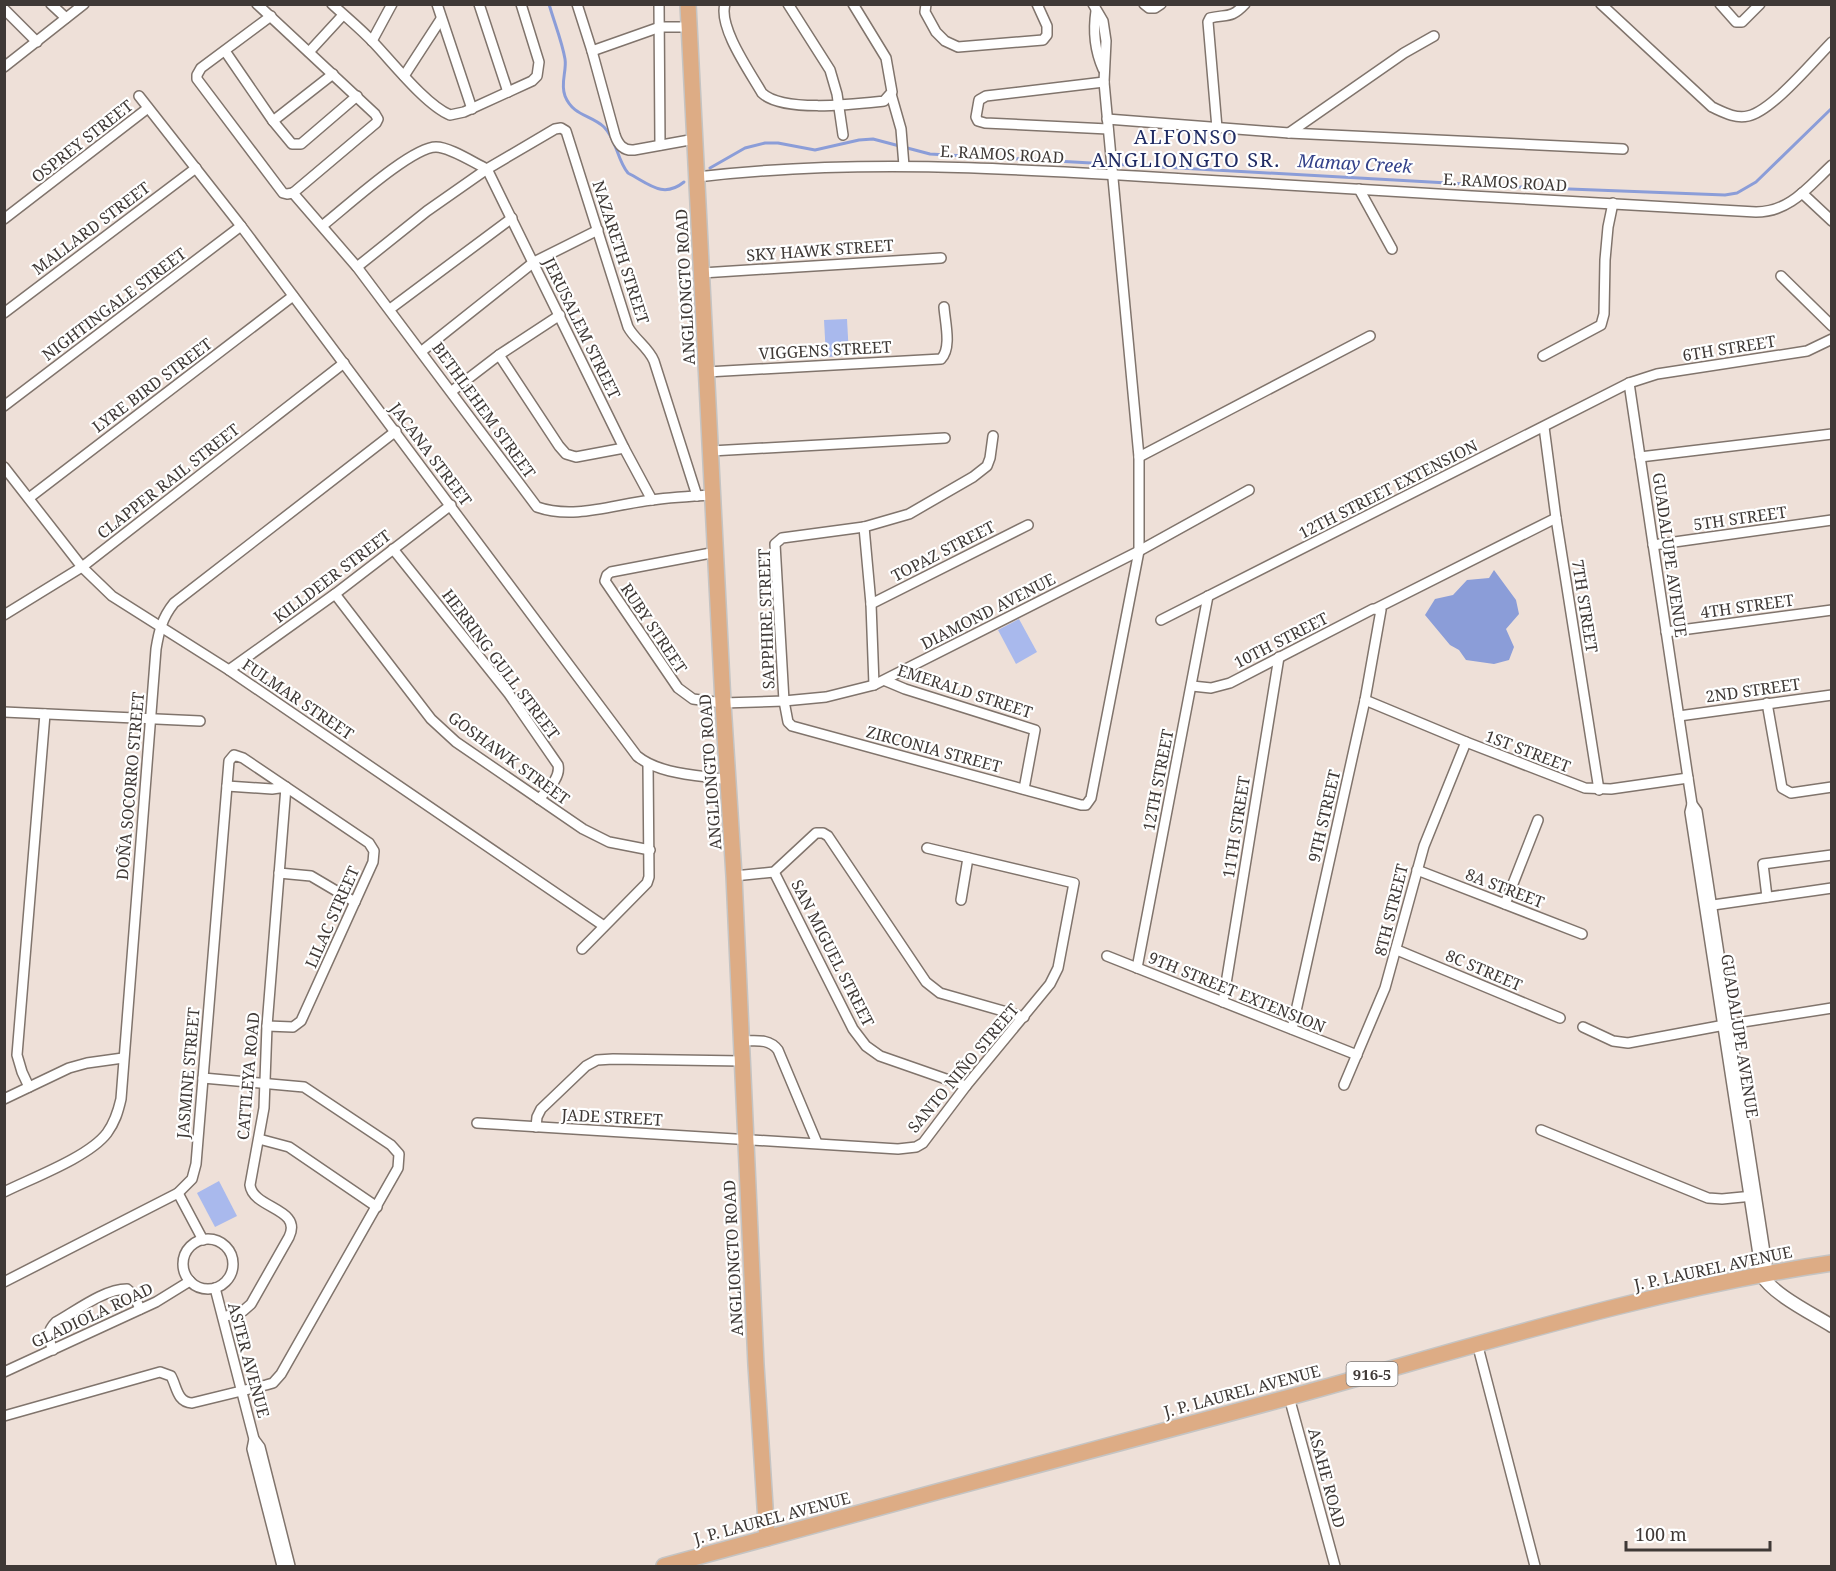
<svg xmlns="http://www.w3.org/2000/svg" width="1836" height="1571" font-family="'Noto Serif',serif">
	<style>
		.green { fill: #a9b9ed }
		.water { fill: #8b9dd8 }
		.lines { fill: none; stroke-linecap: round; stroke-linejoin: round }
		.stream { stroke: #8b9dd8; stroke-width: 3 }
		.minor-casing { stroke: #80746c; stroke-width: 12 }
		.tertiary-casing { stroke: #80746c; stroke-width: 15 }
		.primary-casing { stroke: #c5c4c3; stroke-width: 18 }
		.minor { stroke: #fff; stroke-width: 9 }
		.tertiary { stroke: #fff; stroke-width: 12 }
		.primary { stroke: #ddac85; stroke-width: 15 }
		.labels { text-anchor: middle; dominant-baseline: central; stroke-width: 4.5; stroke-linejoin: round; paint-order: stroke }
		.shield { fill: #fff; stroke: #797472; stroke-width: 1.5 }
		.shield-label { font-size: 15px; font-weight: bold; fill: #3f3936 }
		.street-label { font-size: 16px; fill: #3f3936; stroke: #fff }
		.water-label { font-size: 18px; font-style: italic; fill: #34428a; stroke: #fff }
		.quarter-label { font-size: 20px; letter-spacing: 1.5px; fill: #212c64; stroke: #fff }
	</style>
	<rect width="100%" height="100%" fill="#eee0d8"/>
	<!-- green -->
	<g class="green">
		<polygon points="847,319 849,356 826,357 824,320"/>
		<polygon points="1019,619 1037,652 1016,664 998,630"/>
		<polygon points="219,1181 237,1216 215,1227 197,1193"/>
	</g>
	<!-- water -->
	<polygon class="water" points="1494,570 1516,600 1519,614 1506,629 1514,647 1509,660 1494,664 1466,660 1459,650 1450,645 1425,615 1435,599 1453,595 1467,580 1489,578"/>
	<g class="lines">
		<!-- stream -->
		<g class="stream">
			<path d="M549,4C554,22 562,41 565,59C567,71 560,83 565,96C573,116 591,115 604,127C617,140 617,160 628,173C649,184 663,199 684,182"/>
			<polyline points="710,168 745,148 765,143 778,143 815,150 859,140 873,139 930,154 1519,187 1725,195 1737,193 1756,182 1832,108"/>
		</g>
		<defs>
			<g id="minor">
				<polyline points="51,4 66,18"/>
				<polyline points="257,4 375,114 378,119 376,123 293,193"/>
				<path d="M332,4C346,17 361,29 374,43C393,63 426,105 450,115L464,112L532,81L537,76L539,62L521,4"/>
				<polyline points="437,4 472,109"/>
				<polyline points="479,4 508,92"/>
				<path d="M577,4L592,51L615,135C618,144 623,151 634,150L695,139"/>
				<polyline points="659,4 660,145"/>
				<path d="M725,4C718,27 750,72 762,93C783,113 856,104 884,101L892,92L886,58L853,4"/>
				<polyline points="788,4 830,70 837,94 843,135"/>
				<polyline points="926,4 925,12 936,32 945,41 958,47 1043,40 1047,35 1047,26 1037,4"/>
				<polyline points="1144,4 1149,8 1155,8 1161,4"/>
				<path d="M1601,4L1712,107C1723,112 1735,119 1748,116C1772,111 1813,61 1832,42"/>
				<polyline points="1720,4 1736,22 1742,22 1760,4"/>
				<polyline points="4,9 37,42"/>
				<path d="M1096,11C1093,31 1095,51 1103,69"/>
				<polyline points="271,16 201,68 197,75 197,79 283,193 287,194 293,193"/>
				<polyline points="372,41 392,4"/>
				<polyline points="225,51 273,121 292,144 301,144 357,96"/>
				<polyline points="592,51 660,27 691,27"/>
				<polyline points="309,52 343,15"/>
				<polyline points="4,67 84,4"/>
				<polyline points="404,76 441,19"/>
				<polyline points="1104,82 986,96 979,100 976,117 978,121 985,123 1108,129"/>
				<polyline points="891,94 901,129 904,166"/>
				<path d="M139,96L241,226L637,756C660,775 700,775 729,780"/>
				<polyline points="1107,119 1289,133 1623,149"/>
				<polyline points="273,121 333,74"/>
				<path d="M1217,128L1208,22L1210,18C1227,14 1231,19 1245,4"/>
				<polyline points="1289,133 1404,53 1434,36"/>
				<polyline points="487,169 624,448 652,500"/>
				<path d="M697,177C865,157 1034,170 1203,180C1387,191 1572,202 1756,212C1790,212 1808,187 1832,165"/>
				<polyline points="1359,189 1392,249"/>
				<path d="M293,193L357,267L537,507C574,520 615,504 652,500C673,497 693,496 713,495"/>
				<polyline points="1802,193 1832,221"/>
				<polyline points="4,219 148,108"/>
				<path d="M322,226C344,209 411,147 436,147C450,147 474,163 487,169"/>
				<path d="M357,267L427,211L487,169L555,129L561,128L566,131L628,327C635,340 648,347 654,361L697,496"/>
				<polyline points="702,273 941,258"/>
				<polyline points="1781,276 1832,326"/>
				<polyline points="390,309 512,218"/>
				<polyline points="4,313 196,168"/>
				<polyline points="422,351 534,262 598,230"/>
				<polyline points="499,355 559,446 566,454 576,457 624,448"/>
				<polyline points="1543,356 1601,325 1604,314 1605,260 1608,227 1613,203"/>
				<path d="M707,372L941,359C952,348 945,322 944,307"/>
				<polyline points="1629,383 1688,778 1692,804 1697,811 1768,1272"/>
				<polyline points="452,391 499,355 560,315"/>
				<polyline points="4,406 241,226"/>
				<polyline points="1544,427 1556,518 1599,790"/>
				<polyline points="993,436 990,458 987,466 973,477 909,514 864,527 782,538 775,544 784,701 788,722 792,726 1081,805 1086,805 1091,798 1139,551 1139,457 1104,82 1106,41 1103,21 1093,4"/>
				<polyline points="711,451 945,438"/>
				<polyline points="1139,457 1370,336"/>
				<polyline points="1640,457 1832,434"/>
				<polyline points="4,467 82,567 112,596 229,670 604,926"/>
				<polyline points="29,498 293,296"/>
				<polyline points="864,527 871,604 874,685"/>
				<polyline points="1653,545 1832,520"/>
				<path d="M393,549L509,694L558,765C561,778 547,790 539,799"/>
				<polyline points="716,552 611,572 607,575 605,581 678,688 693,699 723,703 784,701 826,697 874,685 1139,551 1249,490"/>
				<polyline points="335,594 431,719 456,742 583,829 609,842 650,850"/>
				<polyline points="871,604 1028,525"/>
				<polyline points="1377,608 1556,518"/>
				<polyline points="4,615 82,567 344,363"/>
				<polyline points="1161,620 1629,383 1657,374 1807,351 1832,339"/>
				<polyline points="1666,632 1832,610"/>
				<polyline points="229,670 335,594 451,505"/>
				<polyline points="886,681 905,689 1035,730 1024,789"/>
				<polyline points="1192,686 1211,688 1230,683 1373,609 1381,610 1365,700 1292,1029"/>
				<polyline points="1365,700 1466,742 1585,788 1611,789 1688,778"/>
				<polyline points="1767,703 1782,788 1791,793 1832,787"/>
				<polyline points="4,712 200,721"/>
				<polyline points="1679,716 1832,695"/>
				<polyline points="1692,804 1690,812 1761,1274"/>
				<polyline points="1417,870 1582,934"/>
				<polyline points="774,872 853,1029 866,1046 880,1056 966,1086"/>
				<polyline points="279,873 311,876 355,902"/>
				<polyline points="734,876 774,872 816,833 823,833 828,836 926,982 940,993 1024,1017"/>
				<polyline points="1767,897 1763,864 1832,855"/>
				<polyline points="961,900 968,858"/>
				<polyline points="1505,904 1538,820"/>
				<polyline points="1706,906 1832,888"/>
				<polyline points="582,949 647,883 649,877 648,764"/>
				<polyline points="1397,950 1560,1018"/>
				<polyline points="1107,956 1357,1055"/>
				<polyline points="1137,968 1208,596"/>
				<polyline points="1223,1002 1279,657"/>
				<polyline points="1583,1027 1613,1041 1628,1043 1730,1024 1832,1008"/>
				<path d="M742,1041C755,1041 769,1038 778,1050L817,1143"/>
				<polyline points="1344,1085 1385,988 1424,846 1466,742"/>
				<polyline points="29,1087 22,1072 17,1055 45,714"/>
				<polyline points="4,1099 69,1068 87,1063 123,1058"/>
				<polyline points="477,1123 898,1149 916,1147 923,1143 966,1086 1050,984 1058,968 1074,883 927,848"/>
				<polyline points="536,1127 537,1117 541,1109 586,1066 597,1060 613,1059 742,1061"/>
				<polyline points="1541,1130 1708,1198 1722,1199 1753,1196"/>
				<polyline points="259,1139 289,1147 377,1207"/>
				<path d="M4,1192C32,1178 89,1157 107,1133C115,1122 118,1112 121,1099L156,649C159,631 162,618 174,603L396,431"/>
				<polyline points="178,1193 203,1240"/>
				<circle cx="208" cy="1264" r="25"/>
				<polyline points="4,1282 178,1193 192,1179 196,1164 229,761 234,755 243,758 369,843 374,851 373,862 301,1021 293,1027 267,1026"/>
				<polyline points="215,1288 254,1439 260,1447 290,1566"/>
				<path d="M223,1317L243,1311L251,1304L289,1237C303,1208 253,1209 250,1185L264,1108L267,1026L286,787L272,789L227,786"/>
				<polyline points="1477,1343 1535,1566"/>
				<path d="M53,1350C48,1338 46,1332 56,1322C76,1311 104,1289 127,1289L134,1295L140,1309"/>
				<polyline points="4,1372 156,1302 190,1281"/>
				<polyline points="1289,1397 1335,1566"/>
				<path d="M4,1416L160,1372L171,1376C177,1387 177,1402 192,1403L266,1385L273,1383L281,1374L398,1168L399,1154L391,1145L304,1087L203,1078"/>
				<polyline points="254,1439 252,1449 282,1566"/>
			</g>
			<path id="tertiary" d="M1761,1274C1772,1294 1811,1313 1832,1326"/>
			<g id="primary">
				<polyline points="688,4 723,703 734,876 756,1365 767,1538"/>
				<path d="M664,1566C872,1508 1082,1454 1290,1397C1469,1348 1647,1290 1832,1263"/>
			</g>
		</defs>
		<!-- minor casing -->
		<use href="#minor" class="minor-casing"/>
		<!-- tertiary casing -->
		<use href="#tertiary" class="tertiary-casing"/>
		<!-- primary casing -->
		<use href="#primary" class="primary-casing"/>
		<!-- minor -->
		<use href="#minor" class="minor"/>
		<!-- tertiary -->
		<use href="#tertiary" class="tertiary"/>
		<!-- primary -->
		<use href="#primary" class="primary"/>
	</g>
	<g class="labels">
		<!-- shield labels -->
		<rect class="shield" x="1346.5" y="1362" width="51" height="24" rx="4.5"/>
		<g class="shield-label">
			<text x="1372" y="1374">916-5</text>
		</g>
		<!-- street labels -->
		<g class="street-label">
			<text transform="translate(82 141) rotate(-38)">OSPREY STREET</text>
			<text transform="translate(1002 154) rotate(3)">E. RAMOS ROAD</text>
			<text transform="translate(1505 182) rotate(3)">E. RAMOS ROAD</text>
			<text transform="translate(91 228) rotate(-37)">MALLARD STREET</text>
			<text transform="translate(820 250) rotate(-4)">SKY HAWK STREET</text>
			<text transform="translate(621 252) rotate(72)">NAZARETH STREET</text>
			<text transform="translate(685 287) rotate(-93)">ANGLIONGTO ROAD</text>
			<text transform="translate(114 304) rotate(-37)">NIGHTINGALE STREET</text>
			<text transform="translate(582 328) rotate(64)">JERUSALEM STREET</text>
			<text transform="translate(1729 348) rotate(-9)">6TH STREET</text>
			<text transform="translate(825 350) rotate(-3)">VIGGENS STREET</text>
			<text transform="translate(152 385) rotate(-37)">LYRE BIRD STREET</text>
			<text transform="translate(484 410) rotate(54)">BETHLEHEM STREET</text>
			<text transform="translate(431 454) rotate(53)">JACANA STREET</text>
			<text transform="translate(168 481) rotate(-38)">CLAPPER RAIL STREET</text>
			<text transform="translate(1388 489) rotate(-27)">12TH STREET EXTENSION</text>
			<text transform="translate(1740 518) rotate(-8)">5TH STREET</text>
			<text transform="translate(943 551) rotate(-27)">TOPAZ STREET</text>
			<text transform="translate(1670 555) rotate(82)">GUADALUPE AVENUE</text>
			<text transform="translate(332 576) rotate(-37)">KILLDEER STREET</text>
			<text transform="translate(1585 606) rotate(81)">7TH STREET</text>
			<text transform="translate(1747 606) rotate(-8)">4TH STREET</text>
			<text transform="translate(988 611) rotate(-27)">DIAMOND AVENUE</text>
			<text transform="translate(766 619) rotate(-92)">SAPPHIRE STREET</text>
			<text transform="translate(654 628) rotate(56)">RUBY STREET</text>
			<text transform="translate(1281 640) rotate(-27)">10TH STREET</text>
			<text transform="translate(501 664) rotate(53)">HERRING GULL STREET</text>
			<text transform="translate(1753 690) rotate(-8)">2ND STREET</text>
			<text transform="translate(965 691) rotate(18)">EMERALD STREET</text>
			<text transform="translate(298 699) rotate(34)">FULMAR STREET</text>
			<text transform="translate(934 749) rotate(15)">ZIRCONIA STREET</text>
			<text transform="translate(1528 751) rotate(21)">1ST STREET</text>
			<text transform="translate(509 758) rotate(36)">GOSHAWK STREET</text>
			<text transform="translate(710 772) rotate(-94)">ANGLIONGTO ROAD</text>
			<text transform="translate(1158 780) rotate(-79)">12TH STREET</text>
			<text transform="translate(130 786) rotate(-85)">DOÑA SOCORRO STREET</text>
			<text transform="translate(1324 816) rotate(-77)">9TH STREET</text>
			<text transform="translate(1236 827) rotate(-81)">11TH STREET</text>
			<text transform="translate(1505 888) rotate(21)">8A STREET</text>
			<text transform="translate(1391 910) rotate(-76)">8TH STREET</text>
			<text transform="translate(332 917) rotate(-66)">LILAC STREET</text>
			<text transform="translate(833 953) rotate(63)">SAN MIGUEL STREET</text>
			<text transform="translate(1484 970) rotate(23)">8C STREET</text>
			<text transform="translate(1237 992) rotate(22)">9TH STREET EXTENSION</text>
			<text transform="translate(1740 1036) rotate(81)">GUADALUPE AVENUE</text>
			<text transform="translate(963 1068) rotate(-50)">SANTO NIÑO STREET</text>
			<text transform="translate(188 1073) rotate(-85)">JASMINE STREET</text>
			<text transform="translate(248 1076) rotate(-85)">CATTLEYA ROAD</text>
			<text transform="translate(612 1117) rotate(3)">JADE STREET</text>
			<text transform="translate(733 1258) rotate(-93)">ANGLIONGTO ROAD</text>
			<text transform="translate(1713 1268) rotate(-12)">J. P. LAUREL AVENUE</text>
			<text transform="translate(92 1315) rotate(-25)">GLADIOLA ROAD</text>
			<text transform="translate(249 1360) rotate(75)">ASTER AVENUE</text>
			<text transform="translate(1242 1391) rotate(-15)">J. P. LAUREL AVENUE</text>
			<text transform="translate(1327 1478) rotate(75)">ASAHE ROAD</text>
			<text transform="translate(772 1518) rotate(-15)">J. P. LAUREL AVENUE</text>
		</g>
		<!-- water labels -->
		<g class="water-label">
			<text transform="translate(1355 163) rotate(3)">Mamay Creek</text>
		</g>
		<!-- quarter labels -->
		<g class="quarter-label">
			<text x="1186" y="136">ALFONSO<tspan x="1186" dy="23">ANGLIONGTO SR.</tspan></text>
		</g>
	</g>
	<!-- border -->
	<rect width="1836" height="1571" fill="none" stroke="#3f3936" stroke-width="12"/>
	<!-- scale -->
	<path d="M1626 1541v9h144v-9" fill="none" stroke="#3f3936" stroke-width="3"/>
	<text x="1635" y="1541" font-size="18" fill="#3f3936" stroke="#ffffff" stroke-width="4.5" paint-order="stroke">100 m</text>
</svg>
